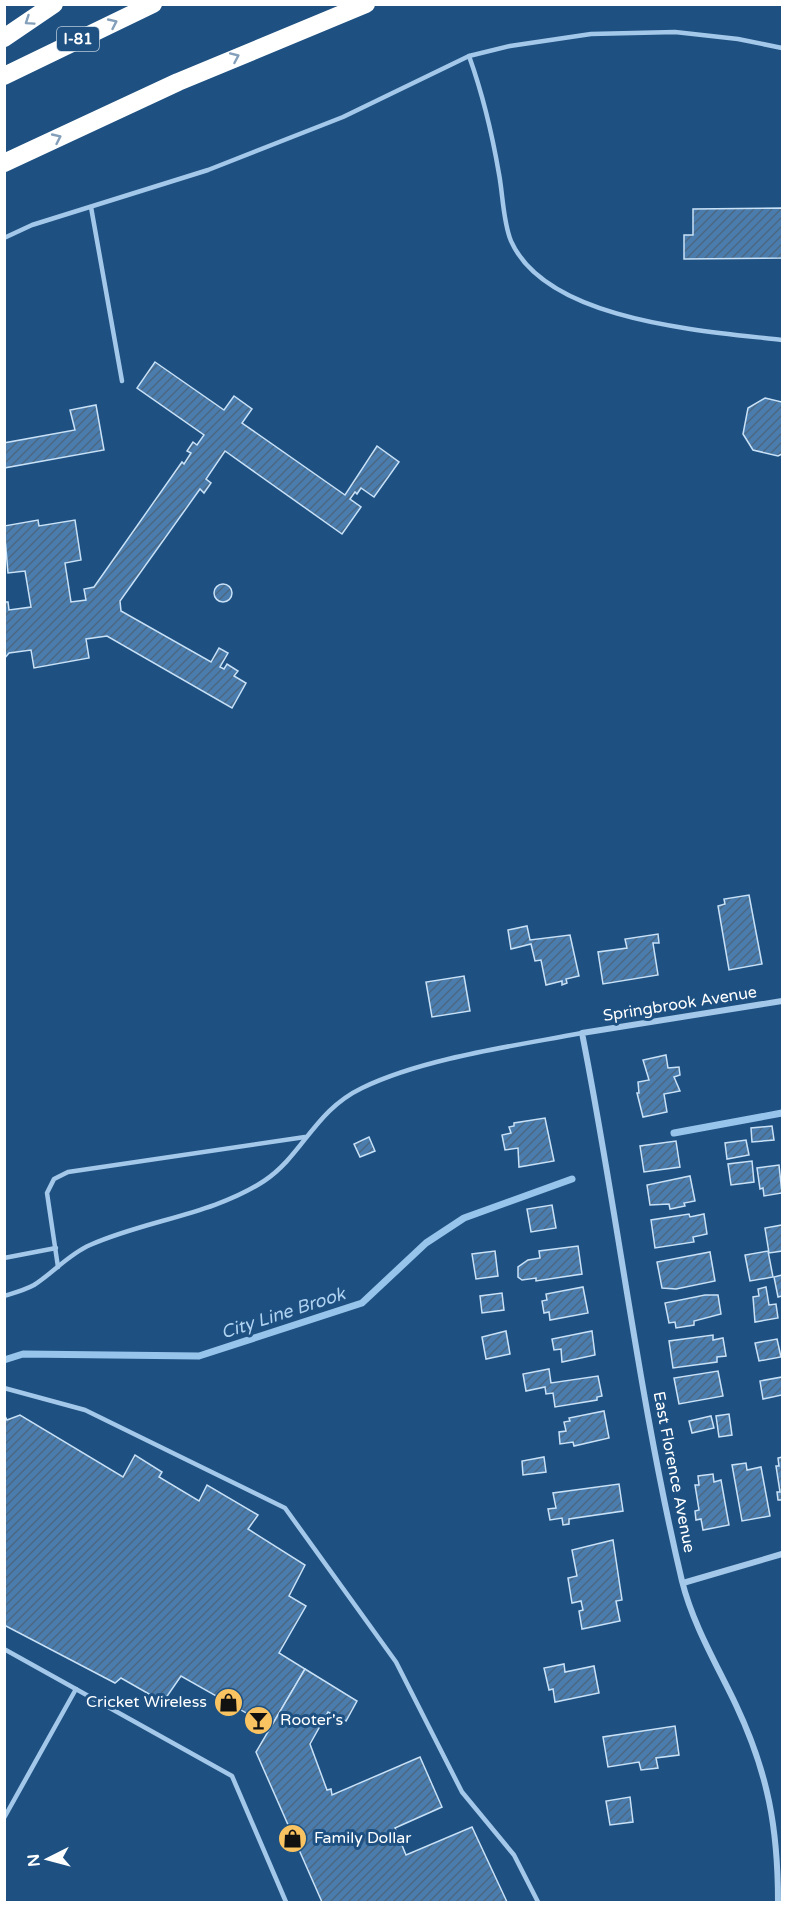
<svg xmlns="http://www.w3.org/2000/svg" width="787" height="1907" font-family="'Varela Round',sans-serif">
	<style>
		.lines { fill: none; stroke-linecap: round; stroke-linejoin: round }
		.stream { stroke: #97c4eb; stroke-width: 7 }
		.building { fill: url(#building-hatch); stroke: #c8e1f7; stroke-width: 1.5 }
		.lane { stroke: #a4c8e9; stroke-width: 4.5 }
		.street { stroke: #a4c8e9; stroke-width: 6 }
		.highway { stroke: #fff; stroke-width: 18 }
		.oneway { stroke: #839fba }
		.labels { text-anchor: middle; dominant-baseline: central; stroke-width: 6; stroke-linejoin: round; paint-order: stroke }
		.shield { fill: #1e5182; stroke: #bccbda; stroke-width: 1.5 }
		.shield-label { font-size: 15px; font-weight: bold; fill: #fff }
		.street-label { font-size: 16px; fill: #fff; stroke: #1e5182 }
		.poi-label { font-size: 16px; fill: #fff; stroke: #1e5182; text-anchor: start }
		.water-label { font-size: 18px; font-style: italic; fill: #afd2f1; stroke: #1e5182 }
	</style>
	<defs>
		<pattern id="building-hatch" width="6" height="6" patternUnits="userSpaceOnUse" patternTransform="scale(1.5)"><rect width="6" height="6" fill="#4a7dad"/><path d="M-1 1l2-2M0 6l6-6M5 7l2-2" fill="none" stroke="#4b6781"/></pattern>
	</defs>
	<rect width="100%" height="100%" fill="#1e5182"/>
	<g class="lines">
		<!-- stream -->
		<g class="stream">
			<polyline points="674,1133 782,1113"/>
			<polyline points="4,1360 23,1354 199,1356 362,1303 426,1243 464,1218 572,1179"/>
		</g>
	</g>
	<!-- building -->
	<g class="building">
		<polygon points="782,208 782,258 684,259 684,235 693,235 693,209"/>
		<polygon points="155,362 224,410 234,396 252,409 242,423 345,495 377,446 399,462 374,497 361,488 357,494 355,492 350,499 361,507 342,534 225,451 206,479 211,483 204,493 200,489 120,601 121,611 211,662 219,648 228,653 220,667 224,669 227,664 238,671 234,676 246,683 232,708 107,636 86,639 89,658 34,668 31,650 9,653 4,659 4,602 8,602 9,610 31,607 25,571 8,573 4,526 38,520 39,526 75,520 81,560 65,563 71,602 86,600 84,589 94,587 182,462 184,464 191,453 187,451 193,442 197,445 204,435 137,388"/>
		<polygon points="765,398 782,402 782,454 778,456 753,450 743,434 748,408"/>
		<polygon points="96,405 104,450 4,468 4,443 75,430 70,410"/>
		<circle cx="223" cy="593" r="9"/>
		<polygon points="749,895 762,964 729,970 718,906 725,904 724,899"/>
		<polygon points="527,926 530,940 570,935 579,976 566,979 567,983 562,985 562,981 546,985 541,960 535,961 531,944 511,949 508,930"/>
		<polygon points="658,934 659,943 653,943 658,975 603,984 598,952 627,948 625,939"/>
		<polygon points="464,976 470,1011 432,1017 426,982"/>
		<polygon points="666,1055 668,1068 679,1067 680,1075 674,1077 680,1091 664,1094 667,1112 643,1117 637,1093 639,1093 638,1082 649,1080 643,1060"/>
		<polygon points="545,1118 554,1161 519,1167 518,1148 505,1150 502,1135 511,1133 509,1127 514,1126 514,1123"/>
		<polygon points="772,1126 774,1140 752,1142 751,1128"/>
		<polygon points="369,1137 375,1151 360,1157 354,1144"/>
		<polygon points="746,1140 749,1155 727,1159 725,1143"/>
		<polygon points="676,1141 680,1167 644,1172 640,1146"/>
		<polygon points="752,1161 754,1182 731,1185 728,1164"/>
		<polygon points="779,1165 782,1193 764,1196 763,1188 760,1189 757,1168"/>
		<polygon points="690,1176 695,1201 684,1203 685,1206 670,1209 669,1204 650,1205 647,1185"/>
		<polygon points="552,1205 556,1228 531,1232 527,1209"/>
		<polygon points="689,1214 690,1217 704,1214 707,1234 693,1237 694,1242 655,1248 651,1220"/>
		<polygon points="782,1225 782,1251 769,1253 765,1228"/>
		<polygon points="578,1246 582,1274 536,1281 536,1278 522,1280 518,1277 518,1267 528,1260 540,1258 539,1251"/>
		<polygon points="495,1251 498,1276 476,1279 472,1254"/>
		<polygon points="768,1251 773,1277 750,1281 745,1255"/>
		<polygon points="710,1252 715,1281 676,1289 662,1288 657,1262"/>
		<polygon points="782,1275 782,1296 778,1297 774,1277"/>
		<polygon points="583,1287 588,1313 550,1320 549,1312 544,1313 542,1301 547,1300 546,1294"/>
		<polygon points="766,1287 769,1305 776,1304 778,1318 755,1322 753,1297 759,1296 758,1289"/>
		<polygon points="502,1293 504,1310 482,1313 480,1296"/>
		<polygon points="705,1295 718,1295 721,1314 694,1321 694,1325 676,1328 675,1322 669,1323 665,1303"/>
		<polygon points="506,1331 510,1354 486,1359 482,1337"/>
		<polygon points="592,1331 595,1355 562,1362 561,1349 554,1350 552,1339"/>
		<polygon points="713,1335 713,1340 723,1338 726,1356 717,1357 717,1362 673,1368 669,1341"/>
		<polygon points="777,1339 781,1357 759,1361 755,1343"/>
		<polygon points="549,1369 551,1383 598,1376 602,1396 597,1397 597,1400 555,1407 553,1393 546,1394 545,1387 526,1391 523,1374"/>
		<polygon points="718,1371 723,1396 679,1404 674,1378"/>
		<polygon points="782,1377 782,1395 763,1399 760,1381"/>
		<polygon points="604,1411 609,1438 574,1446 573,1442 560,1444 559,1432 566,1431 564,1422 570,1421 569,1418"/>
		<polygon points="4,1414 7,1420 20,1415 123,1477 135,1455 162,1472 159,1477 199,1501 207,1485 258,1515 248,1529 305,1565 289,1596 306,1606 279,1653 305,1669 271,1727 181,1676 163,1702 121,1678 115,1683 4,1625"/>
		<polygon points="729,1414 732,1435 719,1437 716,1416"/>
		<polygon points="711,1416 714,1428 692,1433 689,1421"/>
		<polygon points="544,1457 546,1472 523,1475 522,1461"/>
		<polygon points="782,1457 782,1505 782,1500 778,1500 777,1492 780,1492 776,1466 779,1466 778,1458"/>
		<polygon points="746,1463 747,1470 761,1467 770,1516 742,1521 732,1465"/>
		<polygon points="713,1474 714,1482 721,1480 729,1525 703,1530 701,1519 696,1520 695,1511 699,1510 695,1485 699,1485 698,1476"/>
		<polygon points="619,1484 623,1511 569,1519 569,1524 563,1525 562,1518 550,1520 548,1509 556,1508 553,1493"/>
		<polygon points="613,1540 622,1600 616,1601 620,1621 582,1629 579,1611 583,1610 581,1601 572,1603 568,1578 577,1576 572,1550"/>
		<polygon points="564,1664 565,1672 594,1666 599,1693 555,1702 553,1689 549,1690 544,1668"/>
		<polygon points="305,1669 357,1701 346,1721 328,1712 310,1744 327,1790 331,1789 332,1795 420,1757 442,1807 395,1828 406,1855 472,1827 507,1902 322,1902 256,1752"/>
		<polygon points="675,1726 679,1755 656,1758 658,1768 641,1770 639,1762 608,1767 603,1737"/>
		<polygon points="630,1797 633,1822 610,1825 606,1801"/>
	</g>
	<g class="lines">
		<!-- lane -->
		<g class="lane">
			<path d="M469,56C483,95 492,133 499,174C503,195 503,222 511,241C547,322 706,331 782,340"/>
			<polyline points="91,207 122,381"/>
			<polyline points="4,238 32,225 208,170 343,117 469,56 510,46 591,34 675,32 738,39 782,48"/>
			<polyline points="4,1258 56,1248"/>
			<polyline points="58,1267 47,1193 54,1179 68,1172 305,1137"/>
			<path d="M4,1296C14,1293 25,1290 34,1285C53,1273 69,1254 90,1245C146,1220 212,1215 264,1181C303,1155 314,1111 362,1088C424,1058 514,1046 582,1033"/>
			<polyline points="4,1388 85,1410 285,1508 396,1662 462,1792 514,1855 538,1902"/>
			<polyline points="4,1649 232,1776 286,1902"/>
			<polyline points="4,1818 76,1689"/>
		</g>
		<!-- street -->
		<g class="street">
			<polyline points="683,1583 782,1554"/>
			<path d="M778,1902C778,1828 768,1773 736,1705C717,1665 693,1625 682,1581C639,1400 618,1215 582,1033L782,1001"/>
		</g>
		<!-- highway -->
		<g class="highway">
			<polyline points="4,38 54,4"/>
			<polyline points="4,76 153,4"/>
			<polyline points="4,163 178,82 366,4"/>
		</g>
	</g>
	<!-- one-way arrows -->
	<defs><path id="oneway-chevron" d="M-2-3.5L2.5 0L-2 3.5" fill="none" stroke-width="1.6" stroke-linecap="round" stroke-linejoin="round" transform="scale(1.5)"/></defs>
	<g class="oneway">
		<use href="#oneway-chevron" transform="translate(29 21) rotate(146)"/>
		<use href="#oneway-chevron" transform="translate(113 23) rotate(-25)"/>
		<use href="#oneway-chevron" transform="translate(235 57) rotate(-24)"/>
		<use href="#oneway-chevron" transform="translate(57 138) rotate(-25)"/>
	</g>
	<!-- icons -->
	<defs>
		<symbol id="shop-disc" viewBox="-11 -11 22 22"><circle r="9.5" fill="#f9c362" stroke="#1e5182"/><path d="M-5-2.5h2.3a2.7 3.5 0 0 1 5.4 0H5L5.5 6h-11ZM-1.5-2.5h3a1.5 2.3 0 0 0-3 0Z" fill="#111"/></symbol>
		<symbol id="bar-disc" viewBox="-11 -11 22 22"><circle r="9.5" fill="#f9c362" stroke="#1e5182"/><path d="M-6-5H6L.8 .8V4.5H3.5V6h-7V4.5H-.8V.8Z" fill="#111"/></symbol>
	</defs>
	<g fill-rule="evenodd">
		<use href="#shop-disc" x="212" y="1686" width="33" height="33"/>
		<use href="#bar-disc" x="242" y="1704" width="33" height="33"/>
		<use href="#shop-disc" x="276" y="1822" width="33" height="33"/>
	</g>
	<g class="labels">
		<!-- shield labels -->
		<rect class="shield" x="57" y="27" width="42" height="24" rx="4.5"/>
		<g class="shield-label">
			<text x="78" y="39">I-81</text>
		</g>
		<!-- street labels -->
		<g class="street-label">
			<text transform="translate(680 1004) rotate(-9)">Springbrook Avenue</text>
			<text transform="translate(674 1472) rotate(79)">East Florence Avenue</text>
		</g>
		<!-- poi labels -->
		<g class="poi-label">
			<text x="207" y="1702" text-anchor="end">Cricket Wireless</text>
			<text x="280" y="1720">Rooter's</text>
			<text x="314" y="1838">Family Dollar</text>
		</g>
		<!-- water labels -->
		<g class="water-label">
			<text transform="translate(283 1313) rotate(-18)">City Line Brook</text>
		</g>
	</g>
	<!-- border -->
	<rect width="787" height="1907" fill="none" stroke="#ffffff" stroke-width="12"/>
	<!-- north arrow -->
	<g transform="translate(48 1859) rotate(264)" stroke="#1e5182" stroke-width="4.5" paint-order="stroke">
	<path d="M0-4.5L10 22L0 15L-10 22Z" fill="#ffffff"/>
	<text y="-9" font-size="16" font-weight="bold" text-anchor="middle" fill="#ffffff">N</text>
	</g>
</svg>
